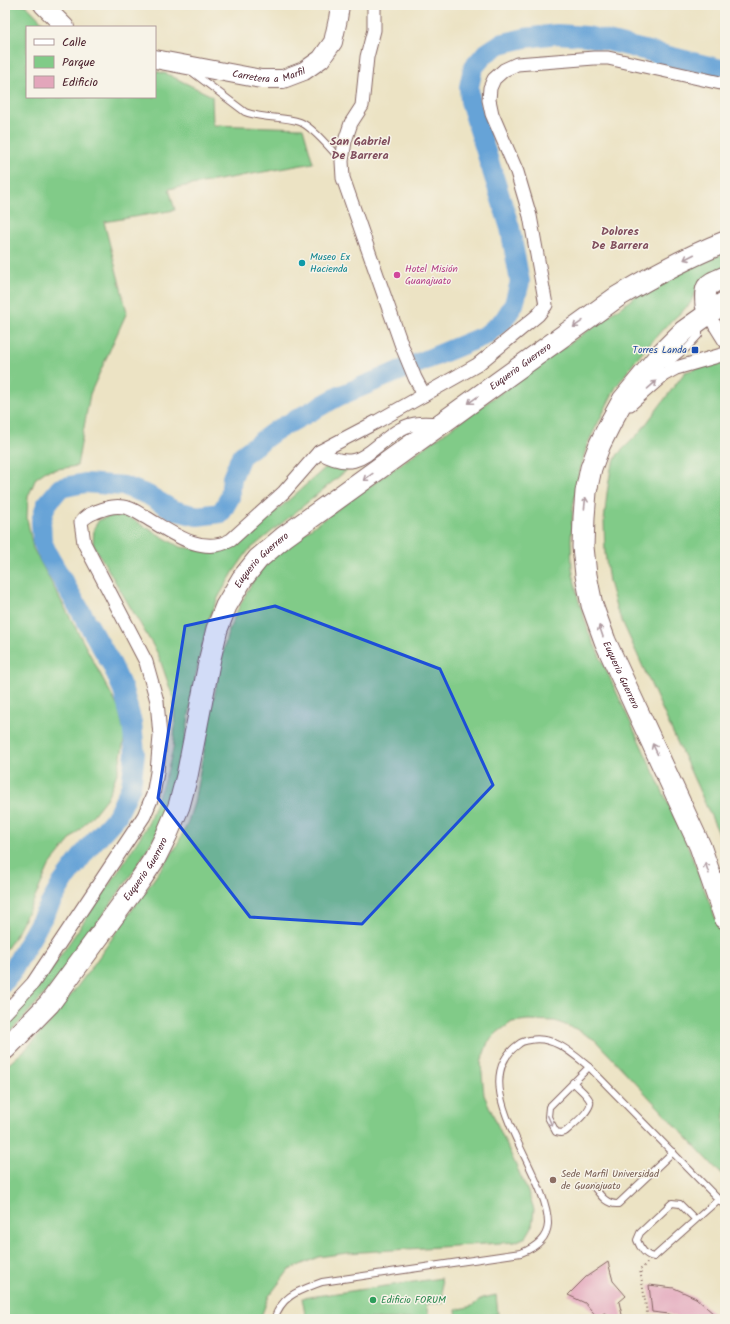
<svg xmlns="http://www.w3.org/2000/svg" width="730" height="1324" font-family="Kalam,sans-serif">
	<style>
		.green { fill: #81cb88; stroke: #66755a }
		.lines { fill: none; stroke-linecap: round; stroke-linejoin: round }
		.river { stroke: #66a3d7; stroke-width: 20 }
		.building { fill: #e3a6bb }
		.service-casing { stroke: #836461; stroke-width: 8 }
		.minor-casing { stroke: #836461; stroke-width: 15 }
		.secondary-casing { stroke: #836461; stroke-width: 20 }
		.primary-casing { stroke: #836461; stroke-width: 23 }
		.path { stroke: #836461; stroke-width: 2; stroke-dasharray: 1 3; stroke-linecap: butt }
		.service { stroke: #fff; stroke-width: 6 }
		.minor { stroke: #fff; stroke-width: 13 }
		.secondary { stroke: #fff; stroke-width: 18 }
		.primary { stroke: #fff; stroke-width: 21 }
		.oneway { stroke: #ae9aa0 }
		.marked { fill: #1d4ed8; fill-opacity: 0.2; stroke: #1d4ed8; stroke-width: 3; stroke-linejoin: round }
		.culture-dot { fill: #0f9aa8; stroke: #f7f3e8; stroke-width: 1.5 }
		.hotel-dot { fill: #d1479c; stroke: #f7f3e8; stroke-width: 1.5 }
		.transit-dot { fill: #1a4fb4; stroke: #f7f3e8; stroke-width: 1.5 }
		.education-dot { fill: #8d6e63; stroke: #f7f3e8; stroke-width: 1.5 }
		.leisure-dot { fill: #2e9e5b; stroke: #f7f3e8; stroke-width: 1.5 }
		.labels { text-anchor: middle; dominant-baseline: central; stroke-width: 3; stroke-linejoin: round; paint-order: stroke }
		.street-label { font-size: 10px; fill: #4a1f2b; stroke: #f7f3e8 }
		.culture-label { font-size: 10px; fill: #0d838f; stroke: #f7f3e8; text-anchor: start }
		.hotel-label { font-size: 10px; fill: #b23c85; stroke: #f7f3e8; text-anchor: start }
		.transit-label { font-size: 10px; fill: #164399; stroke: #f7f3e8; text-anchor: end }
		.education-label { font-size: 10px; fill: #785e54; stroke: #f7f3e8; text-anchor: start }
		.leisure-label { font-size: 10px; fill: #27864d; stroke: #f7f3e8; text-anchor: start }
		.quarter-label { font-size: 12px; font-weight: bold; fill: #804e5d; stroke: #f7f3e8 }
	</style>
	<rect width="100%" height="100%" fill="#f7f3e8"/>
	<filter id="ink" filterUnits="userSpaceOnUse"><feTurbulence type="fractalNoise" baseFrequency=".025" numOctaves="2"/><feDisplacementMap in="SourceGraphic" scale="8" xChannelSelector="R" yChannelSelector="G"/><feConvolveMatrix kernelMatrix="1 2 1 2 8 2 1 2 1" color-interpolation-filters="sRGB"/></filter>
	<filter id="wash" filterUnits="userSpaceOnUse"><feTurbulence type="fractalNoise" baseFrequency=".012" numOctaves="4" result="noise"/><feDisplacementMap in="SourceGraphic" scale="16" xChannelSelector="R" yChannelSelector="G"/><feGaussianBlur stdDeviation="0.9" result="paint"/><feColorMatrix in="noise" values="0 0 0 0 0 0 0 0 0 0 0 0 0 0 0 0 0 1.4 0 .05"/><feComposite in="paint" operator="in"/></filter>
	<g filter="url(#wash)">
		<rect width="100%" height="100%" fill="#ece3c4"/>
		<!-- green -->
		<g class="green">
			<polygon points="5,5 26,5 47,27 27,27 27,97 155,97 155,71 167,74 212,96 213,125 303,128 313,163 169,189 175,210 104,222 127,312 90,394 77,466 46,471 36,478 28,497 27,518 33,548 118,707 125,736 118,771 108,796 93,815 71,839 49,866 34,900 14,938 5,951"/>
			<polygon points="725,252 725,269 697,289 690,304 662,330 636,360 616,387 587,445 578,478 573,508 571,540 572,568 578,598 589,633 687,844 725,943 725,1178 595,1040 576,1029 555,1021 528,1020 512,1022 498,1032 488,1042 481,1062 484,1095 528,1192 534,1209 532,1227 526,1237 515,1242 347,1253 318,1257 289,1270 269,1296 260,1319 5,1319 5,1067 26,1049 54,1018 94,964 175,849 187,825 194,803 219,671 227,636 236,613 249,588 260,570 279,551 646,289"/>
			<polygon points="725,360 725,847 617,610 609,582 605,553 604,521 607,493 611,468 618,454 640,432 685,372"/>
			<polygon points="352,466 248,551 234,571 219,596 208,621 195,678 181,766 170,800 157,833 135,869 61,975 20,1022 5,1037 5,1024 54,965 114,878 147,826 167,773 173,749 175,728 174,700 158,654 93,544 94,528 99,520 111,516 125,515 180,547 213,551 230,548 240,543 325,468"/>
			<polygon points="441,1278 444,1303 426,1304 429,1319 306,1319 302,1298"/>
			<polygon points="496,1295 498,1314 468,1319 457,1319 456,1310 472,1306 483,1298"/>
		</g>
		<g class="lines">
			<!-- river -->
			<polyline class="river" points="5,981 11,973 62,883 89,847 117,816 131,786 135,753 132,723 123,690 112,665 49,557 42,541 41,521 46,505 60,488 85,483 124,486 148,495 173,510 197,516 221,513 230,497 232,478 241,456 275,431 339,396 486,335 504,320 514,304 520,282 510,228 470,101 469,87 473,68 485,54 500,44 525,38 557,34 587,36 725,70"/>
		</g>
		<g id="blocks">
			<!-- building -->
			<g class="building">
				<polygon points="608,1262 613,1281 626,1296 619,1302 623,1319 617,1319 604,1313 598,1318 585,1303 568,1295 586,1277"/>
				<polygon points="649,1285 674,1288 696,1298 715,1315 717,1319 679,1319 669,1314 652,1312"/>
			</g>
		</g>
	</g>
	<g filter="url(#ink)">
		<use href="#blocks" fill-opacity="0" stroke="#836461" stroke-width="1"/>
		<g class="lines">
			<defs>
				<g id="service">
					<path d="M192,72L245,112C263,119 283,116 300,122C313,127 331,150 341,160"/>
					<polyline points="660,365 669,363 687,348 699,335 699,327"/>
					<path d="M573,1082C578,1088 587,1094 590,1101C593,1109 571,1127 565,1132L561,1133L556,1132L548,1117L549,1107L589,1067"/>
					<path d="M594,1187C601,1196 607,1205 618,1204L673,1152"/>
					<path d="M695,1219L680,1204L672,1203L640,1233L637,1240C640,1248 646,1256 654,1257L719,1199"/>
					<path d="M274,1319C283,1294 299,1291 322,1282L521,1253C534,1248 547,1240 548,1224C549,1173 461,1084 519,1044C522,1041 526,1041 530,1040C553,1035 573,1054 589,1067L725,1206"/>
				</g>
				<g id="minor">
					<polyline points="374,5 374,30 367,57 362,106 351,123 345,141 342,161 343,178 403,349 415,378 424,395"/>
					<polyline points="715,325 725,341"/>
					<polyline points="630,404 663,375 676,368 725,354"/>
					<path d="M319,452C362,476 368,447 401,429C413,422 426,423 440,424"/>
					<path d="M5,1013L33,983L144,816L153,795L157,772L160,736L157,701L146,662L84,543L81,522C86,515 91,514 98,511C109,507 117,505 128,508C135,510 141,515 147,518C172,533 202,556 231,540L284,492L319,452L378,421L477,365L538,315L546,305L530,216L517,172L492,114L489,100L490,88L494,79L504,70L517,64L594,58H608L725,84"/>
				</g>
				<g id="secondary">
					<polyline points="43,5 65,27"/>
					<path id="s1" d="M155,59L261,79H283L304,71L321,59L333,42L338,19L340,5"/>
				</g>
				<g id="primary">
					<path id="s2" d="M725,302L684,331L661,354L623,400L612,420L600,444L591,468L586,492L584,517L583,547L586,575L592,605L605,641L631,697L700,846L725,918"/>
					<path d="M706,305C704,284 707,285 725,277"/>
					<path id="s3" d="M5,1049L49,1004L141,879L155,858L167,834L179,806L187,776L210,658L217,629L226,606L242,579L258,559L284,537L617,297C652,276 687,257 725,242"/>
				</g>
			</defs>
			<!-- service casing -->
			<use href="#service" class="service-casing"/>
			<!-- minor casing -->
			<use href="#minor" class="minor-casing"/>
			<!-- secondary casing -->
			<use href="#secondary" class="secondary-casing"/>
			<!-- primary casing -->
			<use href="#primary" class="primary-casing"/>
			<!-- path -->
			<polyline class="path" points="647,1263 640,1270 648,1319"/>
			<!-- service -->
			<use href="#service" class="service"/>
			<!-- minor -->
			<use href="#minor" class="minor"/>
			<!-- secondary -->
			<use href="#secondary" class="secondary"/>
			<!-- primary -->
			<use href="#primary" class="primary"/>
		</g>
		<!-- one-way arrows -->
		<defs><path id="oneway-shaft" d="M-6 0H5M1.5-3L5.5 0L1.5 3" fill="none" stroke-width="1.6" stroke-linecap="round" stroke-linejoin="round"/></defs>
		<g class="oneway">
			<use href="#oneway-shaft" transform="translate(689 257) rotate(153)"/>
			<use href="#oneway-shaft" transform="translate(578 324) rotate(145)"/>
			<use href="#oneway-shaft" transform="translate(652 385) rotate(-41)"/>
			<use href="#oneway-shaft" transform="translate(473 400) rotate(144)"/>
			<use href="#oneway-shaft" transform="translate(368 477) rotate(144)"/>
			<use href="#oneway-shaft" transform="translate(585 503) rotate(-84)"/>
			<use href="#oneway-shaft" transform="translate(601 631) rotate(-109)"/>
			<use href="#oneway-shaft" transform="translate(655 749) rotate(-115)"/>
			<use href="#oneway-shaft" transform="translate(707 868) rotate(-109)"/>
			<use href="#oneway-shaft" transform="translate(550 1121) rotate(66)"/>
		</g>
	</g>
	<!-- marked area -->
	<path class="marked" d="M275,606L440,669L493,785L362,924L250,917L158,798L185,626Z"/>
	<!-- markers -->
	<circle class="culture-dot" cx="302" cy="263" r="4"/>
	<circle class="hotel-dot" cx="397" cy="275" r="4"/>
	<rect class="transit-dot" x="691" y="346" width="8" height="8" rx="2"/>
	<circle class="education-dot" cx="553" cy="1180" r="4"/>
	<circle class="leisure-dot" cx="373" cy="1300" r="4"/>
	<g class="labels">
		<!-- street labels -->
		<g class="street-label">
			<text stroke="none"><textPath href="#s1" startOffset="116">Carretera a Marfil</textPath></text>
			<text stroke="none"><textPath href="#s3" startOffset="889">Euquerio Guerrero</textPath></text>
			<text stroke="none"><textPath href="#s3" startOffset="565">Euquerio Guerrero</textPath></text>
			<text stroke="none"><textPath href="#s2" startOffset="432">Euquerio Guerrero</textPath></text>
			<text stroke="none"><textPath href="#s3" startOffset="229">Euquerio Guerrero</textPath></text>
		</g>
		<!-- culture labels -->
		<g class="culture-label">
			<text x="310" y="257">Museo Ex<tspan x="310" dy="12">Hacienda</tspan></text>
		</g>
		<!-- hotel labels -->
		<g class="hotel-label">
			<text x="405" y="269">Hotel Misión<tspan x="405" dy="12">Guanajuato</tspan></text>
		</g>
		<!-- transit labels -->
		<g class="transit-label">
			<text x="687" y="350">Torres Landa</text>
		</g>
		<!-- education labels -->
		<g class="education-label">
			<text x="561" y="1174">Sede Marfil Universidad<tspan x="561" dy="12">de Guanajuato</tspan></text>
		</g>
		<!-- leisure labels -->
		<g class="leisure-label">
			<text x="381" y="1300">Edificio FORUM</text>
		</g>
		<!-- quarter labels -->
		<g class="quarter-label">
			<text x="360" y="141">San Gabriel<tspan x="360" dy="14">De Barrera</tspan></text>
			<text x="620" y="231">Dolores<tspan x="620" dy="14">De Barrera</tspan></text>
		</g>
	</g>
	<!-- margin -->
	<rect width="730" height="1324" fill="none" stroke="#f7f3e8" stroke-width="20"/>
	<!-- legend -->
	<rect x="26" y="26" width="130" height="72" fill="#f7f3e8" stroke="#b29e9c"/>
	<rect x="34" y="39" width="20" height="6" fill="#ffffff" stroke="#b29e9c"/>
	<text x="62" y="46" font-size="12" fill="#4a1f2b">Calle</text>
	<rect x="34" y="56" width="20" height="12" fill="#81cb88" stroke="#b29e9c"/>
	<text x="62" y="66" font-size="12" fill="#4a1f2b">Parque</text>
	<rect x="34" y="76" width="20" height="12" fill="#e3a6bb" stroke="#b29e9c"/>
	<text x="62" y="86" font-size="12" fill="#4a1f2b">Edificio</text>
</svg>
